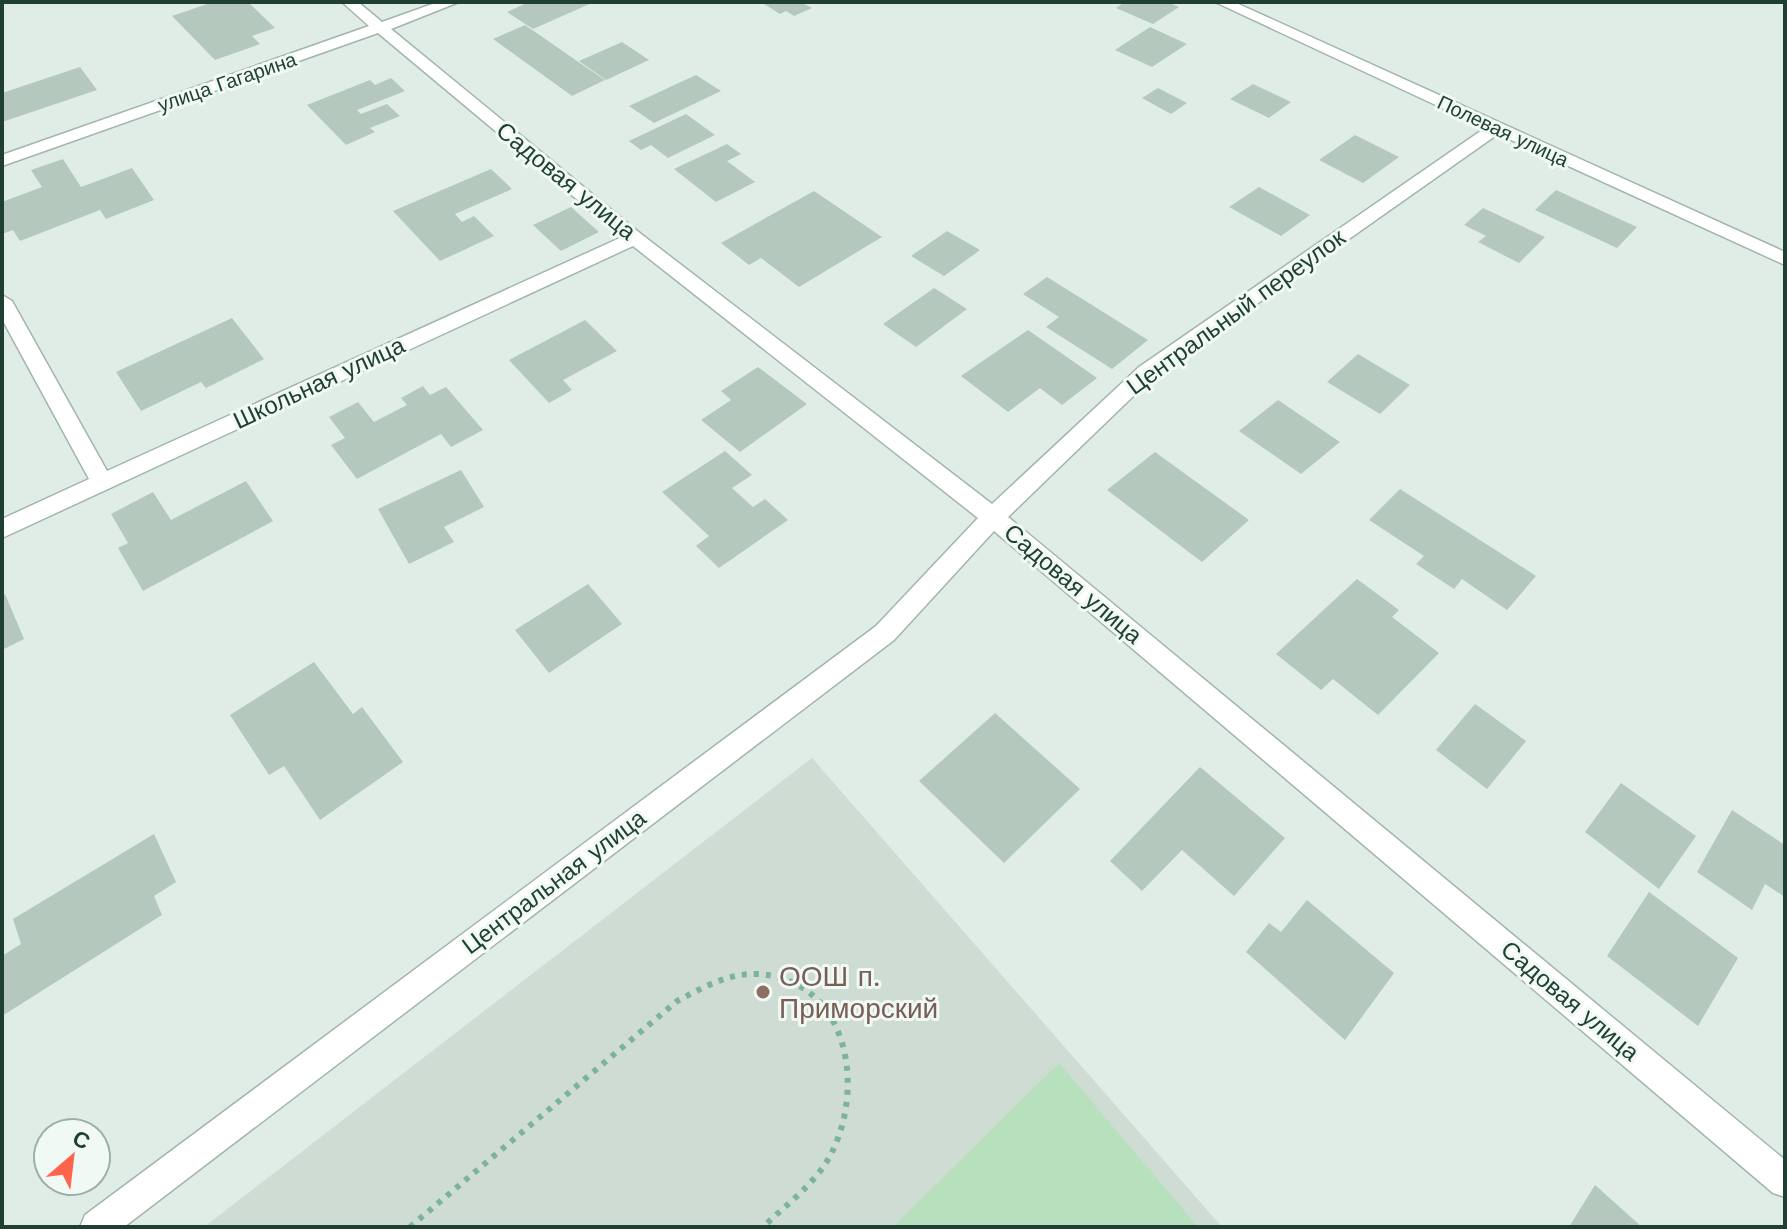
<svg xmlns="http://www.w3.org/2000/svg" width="1787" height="1229" font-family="'Work Sans',sans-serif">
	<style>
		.built { fill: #cedcd4 }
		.green { fill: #b7e0bd }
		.building { fill: #b5c8be }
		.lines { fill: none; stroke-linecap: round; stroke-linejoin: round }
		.minor-casing { stroke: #a2b5ad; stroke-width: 3 }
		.path { stroke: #7db39c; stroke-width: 6; stroke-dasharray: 5 7; stroke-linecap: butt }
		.minor { fill: #fff; fill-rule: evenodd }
		.education-dot { fill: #8d6e63; stroke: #f1f9f4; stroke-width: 3 }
		.labels { text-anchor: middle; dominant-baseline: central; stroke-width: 6; stroke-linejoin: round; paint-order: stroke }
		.far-street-label { font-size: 20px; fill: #1f3f33; stroke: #f1f9f4 }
		.street-label { font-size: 24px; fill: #1f3f33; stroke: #f1f9f4 }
		.near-education-label { font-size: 28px; fill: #785e54; stroke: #f1f9f4; text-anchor: start }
	</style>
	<rect width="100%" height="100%" fill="#e0ede6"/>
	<!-- built -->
	<polygon class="built" points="812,758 1222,1227 204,1227"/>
	<!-- green -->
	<polygon class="green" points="1059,1063 1198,1227 893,1227"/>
	<!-- building -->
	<g class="building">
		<polygon points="213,2 248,2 275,28 252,36 260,44 215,60 172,16"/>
		<polygon points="529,2 594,2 533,29 507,12"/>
		<polygon points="761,2 801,2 812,8 794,16 786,11 780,14"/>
		<polygon points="1125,2 1168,2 1179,7 1153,24 1116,8"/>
		<polygon points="525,25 577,61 605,80 572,96 493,39"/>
		<polygon points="1150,27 1187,44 1152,67 1115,50"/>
		<polygon points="622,42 649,60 606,80 579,61"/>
		<polygon points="80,67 97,90 2,122 2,93"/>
		<polygon points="696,75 721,91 654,123 629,106"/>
		<polygon points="391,78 405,91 357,110 361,114 387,104 400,116 370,128 375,132 346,145 307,105 370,80 375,85"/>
		<polygon points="1253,84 1291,102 1269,118 1230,99"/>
		<polygon points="1158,88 1187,103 1171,114 1142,98"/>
		<polygon points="686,114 715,135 668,158 651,145 641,150 629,141"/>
		<polygon points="1355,135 1399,157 1363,183 1319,160"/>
		<polygon points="727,144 741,154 727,161 755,182 716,202 674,169"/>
		<polygon points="63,159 81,187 132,168 154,200 106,219 100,210 20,241 13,230 2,234 2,202 42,187 31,170"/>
		<polygon points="491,169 512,189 455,214 462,222 474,216 494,236 440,261 393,211"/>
		<polygon points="1259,187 1310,215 1281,236 1229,207"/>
		<polygon points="1556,190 1637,227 1617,248 1535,210"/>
		<polygon points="814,191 882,237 799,287 761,258 749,265 721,243"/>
		<polygon points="571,207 599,232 561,251 533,225"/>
		<polygon points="1483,208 1545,237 1519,263 1478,242 1486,236 1464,225"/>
		<polygon points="947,231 980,250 944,276 911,256"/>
		<polygon points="1047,277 1148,340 1112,369 1046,327 1059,317 1023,294"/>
		<polygon points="934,288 967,309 916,347 883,324"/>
		<polygon points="232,318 264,359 206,388 201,382 141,411 116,372"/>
		<polygon points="585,320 617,351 563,380 572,390 549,403 509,360"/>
		<polygon points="1028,330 1097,378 1062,405 1040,388 1008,412 961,376"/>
		<polygon points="1358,354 1410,385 1380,414 1327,382"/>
		<polygon points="758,367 807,404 740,452 701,420 731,400 721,391"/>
		<polygon points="423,386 430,395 446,387 483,430 451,447 441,434 357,479 331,445 345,438 329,417 358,402 374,422 407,405 401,398"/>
		<polygon points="1278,400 1340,442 1301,474 1239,431"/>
		<polygon points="725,451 752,475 732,488 753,507 765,499 788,520 719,568 696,546 709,536 662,492"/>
		<polygon points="1155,452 1249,520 1202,562 1107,490"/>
		<polygon points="461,470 484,507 444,527 454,542 409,564 378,509"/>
		<polygon points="246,481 273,521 143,591 118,548 128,543 111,514 153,492 171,520"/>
		<polygon points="1400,489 1536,576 1507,610 1462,579 1454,589 1416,564 1424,556 1369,520"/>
		<polygon points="1357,579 1399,610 1392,617 1439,653 1378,715 1333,679 1321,690 1276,654"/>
		<polygon points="588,584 622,624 549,673 515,630"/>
		<polygon points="5,594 24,639 2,650 2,596"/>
		<polygon points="314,662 353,714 362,707 403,762 320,820 284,766 269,775 230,715"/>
		<polygon points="1475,704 1526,741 1487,789 1436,750"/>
		<polygon points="995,713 1080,789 1004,863 919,781"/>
		<polygon points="1200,767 1285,838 1234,896 1182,850 1142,891 1110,861"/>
		<polygon points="1621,783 1696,836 1659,889 1585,832"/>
		<polygon points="1732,810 1785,845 1785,897 1765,884 1752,910 1697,872"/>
		<polygon points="154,834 176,882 154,896 162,915 2,1016 2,956 21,944 13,919"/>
		<polygon points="1649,892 1738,958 1698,1026 1607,956"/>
		<polygon points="1307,900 1394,973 1345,1040 1246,952 1269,923 1281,932"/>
		<polygon points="1595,1185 1642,1227 1569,1227"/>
	</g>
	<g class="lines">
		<defs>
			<polygon id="minor" points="342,2 358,2 382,22 438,2 459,2 391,29 641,234 992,504 1139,367 1485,128 1215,2 1234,2 1785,252 1785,265 1498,134 1153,377 1008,517 1785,1160 1785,1197 1773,1193 994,531 894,640 124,1227 80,1227 85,1215 876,626 978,518 633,246 2,538 2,519 89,479 2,319 2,295 12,301 107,471 622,237 378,33 2,166 2,155 369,26"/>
		</defs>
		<!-- minor casing -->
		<use href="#minor" class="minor-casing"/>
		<!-- path -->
		<path class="path" d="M410,1227L677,1001C702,988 728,973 757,974C847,979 865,1083 833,1150C819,1181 787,1204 763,1227"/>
		<!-- minor -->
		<use href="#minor" class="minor"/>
	</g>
	<!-- markers -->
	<circle class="education-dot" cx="763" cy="992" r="8"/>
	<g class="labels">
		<!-- far-street labels -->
		<g class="far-street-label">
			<text transform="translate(227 82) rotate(-19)">улица Гагарина</text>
			<text transform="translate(1503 131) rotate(25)">Полевая улица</text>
		</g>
		<!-- street labels -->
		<g class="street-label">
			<text transform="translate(566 181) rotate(39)">Садовая улица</text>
			<text transform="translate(1236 312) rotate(-36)">Центральный переулок</text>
			<text transform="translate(319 383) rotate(-25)">Школьная улица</text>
			<text transform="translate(1073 584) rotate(40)">Садовая улица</text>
			<text transform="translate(554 882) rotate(-37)">Центральная улица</text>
			<text transform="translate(1570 1001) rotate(40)">Садовая улица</text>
		</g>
		<!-- near-education labels -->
		<g class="near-education-label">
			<text x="779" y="976">ООШ п.<tspan x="779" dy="32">Приморский</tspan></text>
		</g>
	</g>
	<!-- border -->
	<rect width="1787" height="1229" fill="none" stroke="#1f3f33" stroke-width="8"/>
	<!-- north arrow -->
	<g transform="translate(72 1157) rotate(28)"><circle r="38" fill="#f1f9f4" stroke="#9dafa7" stroke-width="2"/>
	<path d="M0-6L14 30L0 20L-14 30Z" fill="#ff644c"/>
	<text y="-12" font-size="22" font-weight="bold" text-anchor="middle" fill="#1f3f33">С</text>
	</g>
</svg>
